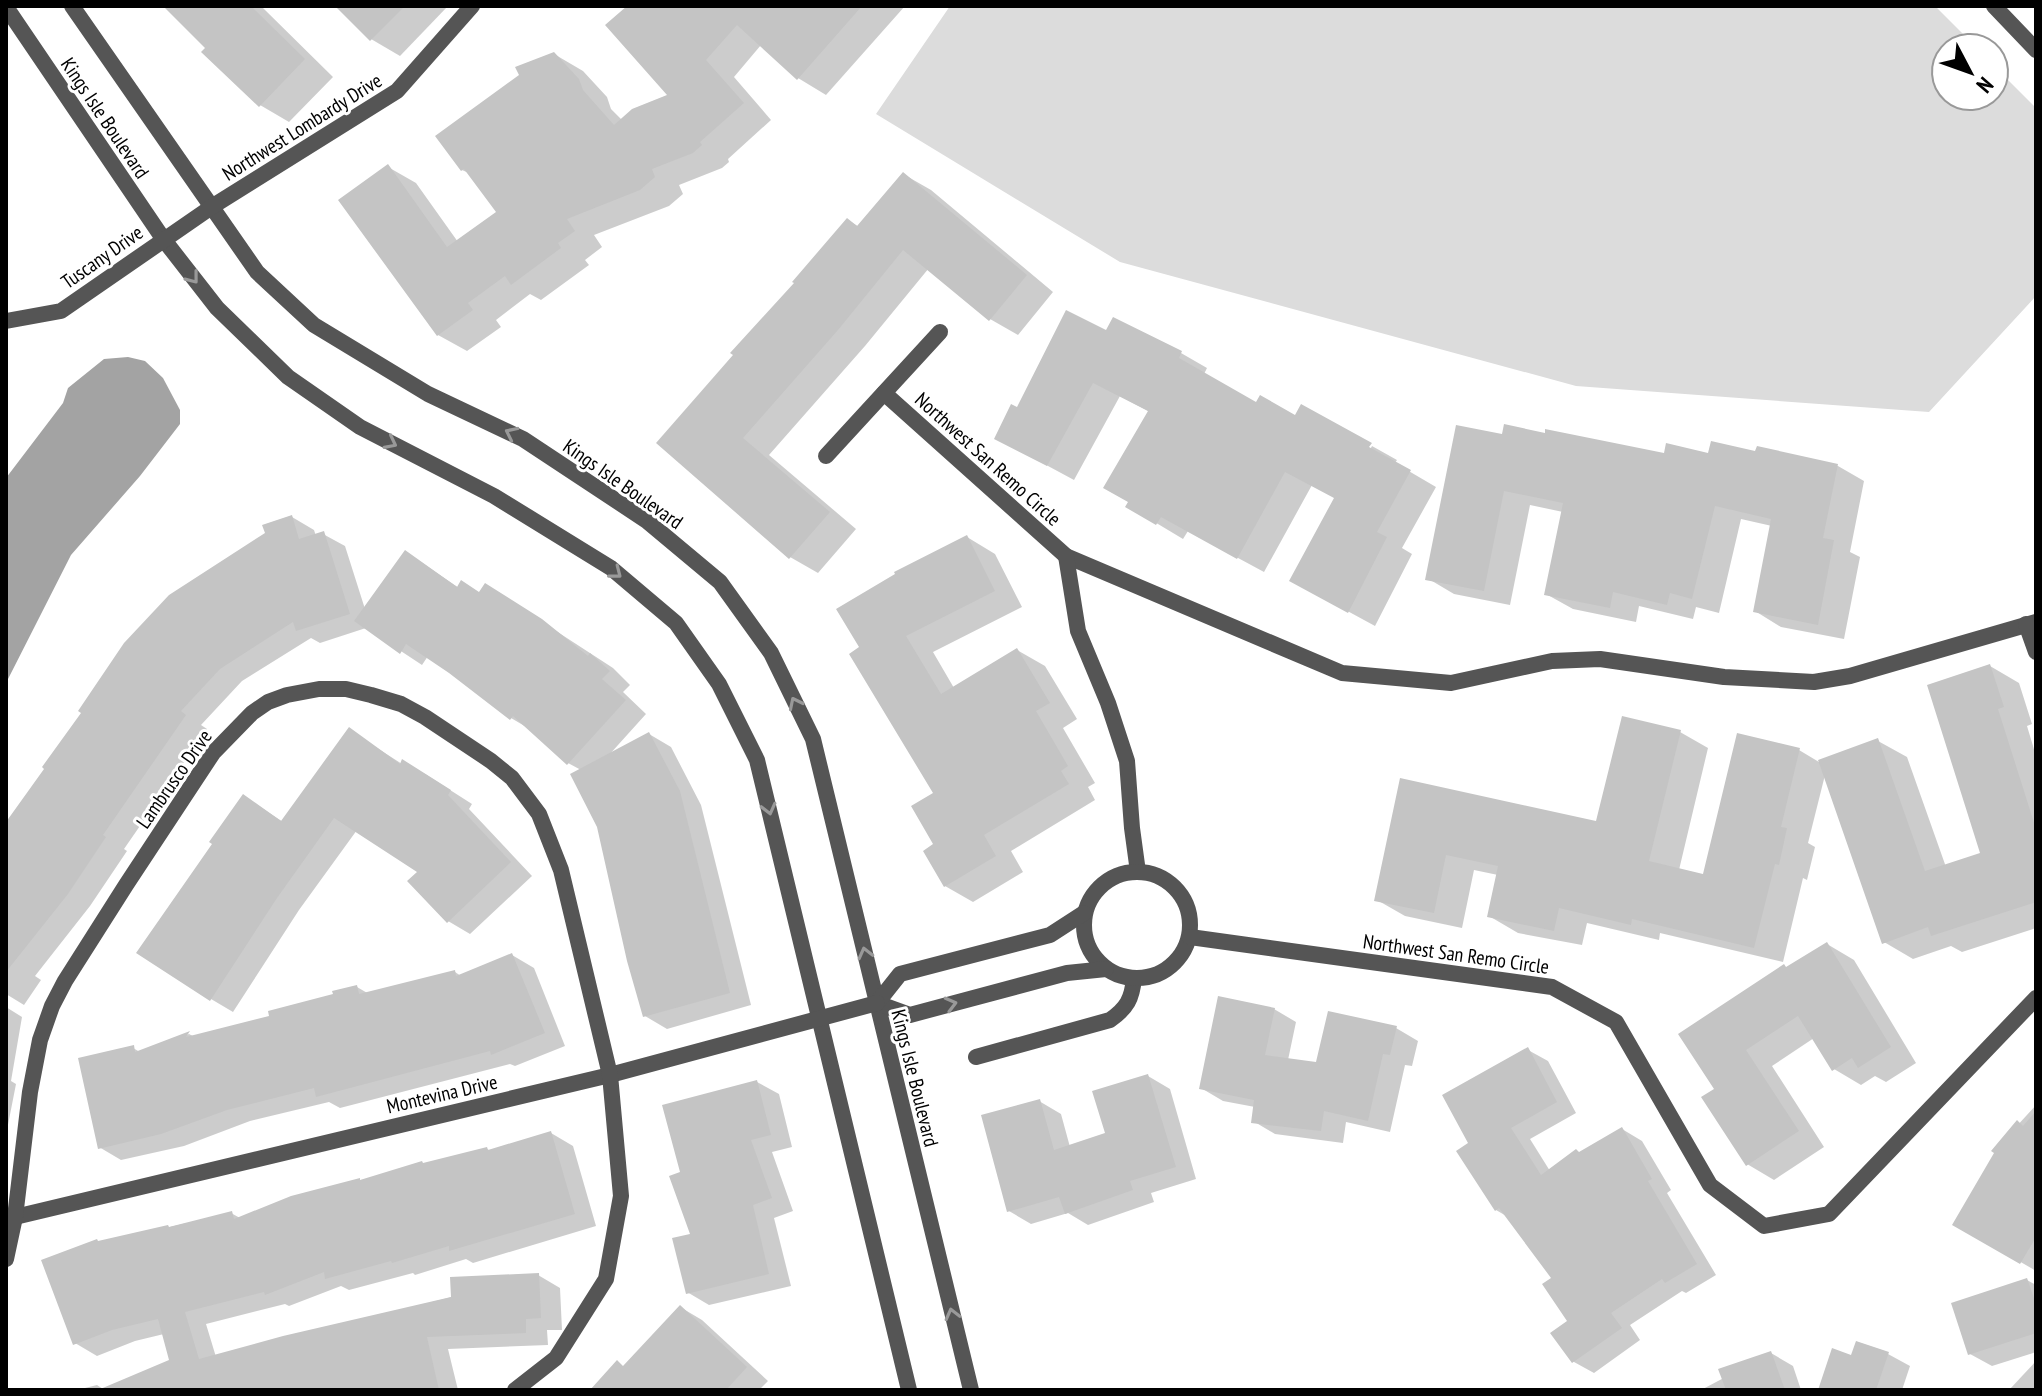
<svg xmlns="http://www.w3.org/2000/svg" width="2042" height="1396" font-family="'PT Sans Narrow',sans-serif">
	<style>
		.green { fill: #dcdcdc }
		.water { fill: #a3a3a3 }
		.shadow { fill: #0003 }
		.building { fill: #c4c4c4 }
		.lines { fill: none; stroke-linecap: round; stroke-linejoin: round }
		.service { stroke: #555; stroke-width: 16 }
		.minor { stroke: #555; stroke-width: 16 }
		.oneway { stroke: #999 }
		.labels { text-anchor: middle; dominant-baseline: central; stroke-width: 6; stroke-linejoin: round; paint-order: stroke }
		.street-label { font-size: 20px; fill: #000; stroke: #fff }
	</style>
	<rect width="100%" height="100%" fill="#fff"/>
	<!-- green -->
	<polygon class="green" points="950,6 1935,6 1977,48 1946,48 1946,96 1994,96 1994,66 2036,108 2036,296 1929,412 1576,386 1120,262 876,114"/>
	<!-- water -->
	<polygon class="water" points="128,357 145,361 163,378 180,410 180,424 140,476 71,555 6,683 6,478 63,403 68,388 104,359"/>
	<!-- shadow -->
	<g class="shadow">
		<polygon points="166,6 264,6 263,8 333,77 289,122 260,105 208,48"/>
		<polygon points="338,6 448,6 400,56 371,39"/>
		<polygon points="630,6 905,6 826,95 798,78 761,45 734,77 771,120 728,159 729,162 722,168 679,185 683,194 669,206 594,235 602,247 585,260 589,265 541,300 530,294 496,320 501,327 467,351 438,335 388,167 416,183 458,242 498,212 471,174 462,170 554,54 583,71 607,97 611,109 622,120 670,96"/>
		<polygon points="903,174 931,190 1053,292 1018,335 990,319 929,268 865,346 769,455 856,529 818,573 790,557 659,443 848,220 859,227"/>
		<polygon points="1107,333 1181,353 1207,368 1204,374 1257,405 1366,457 1372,446 1397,460 1395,463 1436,487 1402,548 1412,554 1375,626 1318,595 1336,498 1312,485 1264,572 1188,531 1183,539 1128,506 1150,412 1120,396 1074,480 996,438 1018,409"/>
		<polygon points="1503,437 1665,455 1757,454 1758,448 1838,466 1864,481 1850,552 1860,557 1844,639 1781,627 1755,611 1772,526 1741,519 1719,613 1696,607 1693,619 1639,606 1636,622 1573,609 1546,594 1563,512 1530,505 1510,605 1454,594 1427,578"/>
		<polygon points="292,517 314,530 316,536 323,534 345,546 365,609 406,552 459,588 507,599 613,668 630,685 623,692 646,714 609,755 649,734 671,747 701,805 751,1005 667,1029 645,1016 599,826 581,770 568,763 533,731 511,718 428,656 422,665 366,628 320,643 311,638 242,681 201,725 207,729 124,849 127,851 90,906 35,976 41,980 24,1005 6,994 6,826"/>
		<polygon points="967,537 995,554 1022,607 933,652 954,688 1017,650 1045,666 1077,719 1063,728 1095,783 1088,787 1095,800 1011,851 1023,872 973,902 945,886 936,845 935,794 862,648"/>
		<polygon points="1990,666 2019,683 2032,724 2027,726 2036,756 2036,928 1962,952 1951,946 1913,959 1884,942 1825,775 1808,843 1815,847 1807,880 1803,878 1783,962 1660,933 1659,940 1587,923 1582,945 1518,933 1489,916 1498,875 1474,870 1462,928 1405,916 1377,900 1402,781 1598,824 1680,732 1708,748 1679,870 1704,876 1799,750 1819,762 1878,741 1907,757 1946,867 1983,854"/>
		<polygon points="349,730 402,764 425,774 472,804 469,809 532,876 470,934 448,921 420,872 357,830 299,910 233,1012 211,999 215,843 244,796 283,822"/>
		<polygon points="1827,944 1854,960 1916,1063 1886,1082 1875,1076 1861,1085 1834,1069 1814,1038 1772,1066 1824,1147 1774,1180 1747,1164 1716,1089 1787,969"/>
		<polygon points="512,955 534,968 565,1046 515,1066 510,1064 340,1108 329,1102 250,1121 184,1146 121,1160 99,1147 133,1048 140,1052 189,1034 195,1037 272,1017 357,987 369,994 455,972 461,976"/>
		<polygon points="6,1007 22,1017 11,1081 16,1084 6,1135"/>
		<polygon points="1274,1009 1296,1022 1288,1060 1318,1064 1396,1028 1418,1041 1412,1066 1405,1065 1390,1132 1346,1122 1343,1143 1275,1134 1253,1121 1255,1107 1223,1101 1201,1088"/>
		<polygon points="1528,1050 1548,1061 1576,1113 1530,1139 1550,1171 1622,1129 1642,1141 1671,1190 1667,1193 1716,1275 1686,1293 1682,1291 1630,1325 1640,1340 1594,1373 1574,1362 1553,1333 1570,1321 1553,1279 1508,1217 1496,1210 1471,1144"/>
		<polygon points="1148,1076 1170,1089 1196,1179 1151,1193 1154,1202 1088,1225 1068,1213 1031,1224 1009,1211 1039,1101 1061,1114 1070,1147 1107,1134"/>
		<polygon points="757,1082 779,1094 792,1147 772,1152 793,1211 774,1218 791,1286 709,1305 687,1292 692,1235 682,1173"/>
		<polygon points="2036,1105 2036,1271 1955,1224 1996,1153 1994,1151"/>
		<polygon points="551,1133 573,1146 596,1226 473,1263 466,1259 415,1275 413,1273 349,1290 341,1286 289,1306 285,1304 206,1324 216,1357 538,1275 560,1288 562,1330 547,1330 548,1345 448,1349 458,1390 77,1390 97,1385 103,1389 171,1362 164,1334 135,1341 97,1356 75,1343 100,1243 231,1213 240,1218 360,1180 362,1181 487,1149 491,1151"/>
		<polygon points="2027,1280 2036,1285 2036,1352 1992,1366 1970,1354"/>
		<polygon points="680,1307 702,1320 768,1381 759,1390 592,1390 625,1367"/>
		<polygon points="1771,1353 1793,1366 1801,1390 1701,1390"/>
		<polygon points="1888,1354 1910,1366 1902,1390 1820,1390 1853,1358"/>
		<polygon points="2036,1361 2036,1390 2009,1390"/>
	</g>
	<!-- building -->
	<g class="building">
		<polygon points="163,6 251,6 305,59 259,107 201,52 205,48"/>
		<polygon points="335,6 405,6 370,41"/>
		<polygon points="627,6 862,6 797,80 737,25 706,60 744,103 700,142 702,145 693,153 652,169 655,177 640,190 567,219 575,231 558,243 561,248 511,285 505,276 468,303 473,310 437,336 338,200 388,164 447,247 496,212 464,169 461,171 435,136 519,75 515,67 554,52 579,79 583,90 614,125 632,109 667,95 605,25"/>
		<polygon points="903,172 1027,275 989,321 903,250 838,330 743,438 830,512 789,559 656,443 733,355 730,353 794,283 792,282 847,218 857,226"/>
		<polygon points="1066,310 1106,330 1113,317 1182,351 1179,358 1256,402 1260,395 1295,415 1301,404 1372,443 1369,447 1411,470 1377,532 1387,537 1348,613 1289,581 1334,498 1285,472 1237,559 1161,517 1156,525 1125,507 1128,502 1103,488 1148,411 1093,383 1047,466 994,439 1011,404 1017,407"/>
		<polygon points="1504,424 1545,433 1545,429 1664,453 1666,443 1708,453 1711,441 1755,451 1757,446 1838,464 1823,538 1834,540 1818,625 1753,612 1771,519 1715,506 1692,599 1670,593 1667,605 1613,592 1610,608 1544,595 1563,503 1504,491 1484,591 1425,580 1456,425 1502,434"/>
		<polygon points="292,515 299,539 324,531 350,614 296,631 293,622 220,669 181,711 186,715 103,835 106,837 68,894 6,972 6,822 44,769 42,767 81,713 78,711 124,643 169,595 265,533 262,525"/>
		<polygon points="967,535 995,591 906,636 941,694 1017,648 1050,703 1036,711 1068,766 1061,771 1069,784 984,835 996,856 944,887 923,851 933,844 911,806 933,793 849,654 859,647 836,609 895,574 894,572"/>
		<polygon points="405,550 457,587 461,580 479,592 485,583 542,619 588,656 590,653 610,671 602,679 626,700 567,765 513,716 510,720 449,673 406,644 400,654 354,621"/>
		<polygon points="1990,664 2004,707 1998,709 2036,829 2036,902 1931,936 1928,927 1882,944 1818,760 1878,738 1925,871 1980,853 1927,685"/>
		<polygon points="1622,716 1681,730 1649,861 1703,874 1737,733 1800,748 1781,827 1787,828 1779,865 1775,864 1754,948 1632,919 1631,925 1559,908 1554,931 1487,917 1498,866 1446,855 1434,913 1374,901 1400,778 1596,821"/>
		<polygon points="349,727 400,764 402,759 451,790 448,795 511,862 447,923 407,881 417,872 334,818 277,898 210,1001 136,953 212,844 209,842 243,794 281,821"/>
		<polygon points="649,732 680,791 730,993 643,1017 627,961 597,827 570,774"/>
		<polygon points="1827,942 1891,1047 1858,1068 1852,1058 1832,1071 1798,1016 1746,1050 1799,1131 1746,1166 1701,1097 1714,1089 1678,1034 1784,964 1786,967"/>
		<polygon points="512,953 545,1033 491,1055 490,1051 316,1097 314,1088 227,1110 161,1134 98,1149 78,1058 134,1045 135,1052 190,1031 186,1037 269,1016 268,1011 333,994 332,991 357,985 359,994 455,970 456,976"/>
		<polygon points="1218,996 1275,1008 1265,1055 1316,1062 1328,1011 1397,1026 1390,1055 1383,1054 1368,1121 1324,1111 1321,1131 1251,1123 1254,1100 1199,1089"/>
		<polygon points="1528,1047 1557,1102 1511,1128 1541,1175 1576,1149 1579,1152 1622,1127 1652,1179 1648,1181 1697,1264 1665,1283 1662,1279 1611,1313 1622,1328 1572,1363 1550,1333 1567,1321 1542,1284 1551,1278 1499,1208 1495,1211 1456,1151 1468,1143 1442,1095"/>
		<polygon points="1148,1074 1176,1167 1130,1181 1133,1190 1065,1214 1059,1197 1007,1212 981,1115 1040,1099 1054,1150 1105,1133 1092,1091"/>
		<polygon points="757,1080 771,1135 751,1140 772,1198 753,1205 769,1274 686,1294 672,1238 690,1234 669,1176 680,1172 662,1105"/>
		<polygon points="2036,1111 2036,1237 2020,1264 1952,1225 1994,1153 1991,1151 2017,1120 2023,1126"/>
		<polygon points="551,1131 575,1214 449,1251 449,1246 392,1263 391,1261 325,1279 324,1272 265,1295 264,1292 185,1312 199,1359 283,1336 451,1297 450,1277 539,1273 541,1318 526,1319 526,1333 427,1337 439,1390 98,1390 169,1360 158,1319 112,1330 73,1345 41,1260 97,1239 98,1241 168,1225 169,1227 232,1211 234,1219 291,1196 360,1178 360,1180 422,1161 423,1163 487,1147 488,1150"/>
		<polygon points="2027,1278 2036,1304 2036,1333 1968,1355 1951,1303"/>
		<polygon points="680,1305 747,1367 726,1390 590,1390 617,1360 623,1366"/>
		<polygon points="1856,1341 1889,1352 1876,1390 1818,1390 1832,1348 1851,1355"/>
		<polygon points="1771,1351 1785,1390 1726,1390 1718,1369"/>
	</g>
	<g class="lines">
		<!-- service -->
		<path class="service" d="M976,1057L1110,1020C1127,1008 1132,999 1134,978"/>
		<!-- minor -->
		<g class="minor">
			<polyline points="72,6 257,272 314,325 428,394 523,439 647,521 720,582 771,653 813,739 971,1390"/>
			<polyline points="1994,6 2036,50"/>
			<polyline points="6,7 164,240 217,308 288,377 360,427 494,496 611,568 676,623 719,684 757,760 909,1390"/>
			<polyline points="6,321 61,311 213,206 397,91 472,6"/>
			<polyline points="884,393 1066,556 1342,673 1451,683 1552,661 1600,659 1724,677 1814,682 1850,676 2036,622"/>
			<polyline points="826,456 940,332"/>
			<polyline points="1066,556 1078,631 1108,703 1127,761 1132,828 1138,872"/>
			<polyline points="2026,624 2036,652"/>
			<circle cx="1137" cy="925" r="53"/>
			<polyline points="1190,937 1552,987 1616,1022 1710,1185 1764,1226 1829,1214 2036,998"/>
			<polyline points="877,1003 910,1015 1067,973 1106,969"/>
			<polyline points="877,1003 900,974 1050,935 1084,913"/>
			<polyline points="15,1217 610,1075 877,1003"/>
			<polyline points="6,1259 15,1217 30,1092 40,1040 52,1006 65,981 126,885 213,753 252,713 268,702 287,695 319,689 346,689 371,695 401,704 425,717 491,761 512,778 539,814 561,870 610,1075 621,1196 606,1279 556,1358 515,1390"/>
		</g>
	</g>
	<!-- one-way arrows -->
	<defs><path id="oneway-chevron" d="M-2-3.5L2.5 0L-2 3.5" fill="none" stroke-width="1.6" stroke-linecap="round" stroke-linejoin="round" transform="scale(2)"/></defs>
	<g class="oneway">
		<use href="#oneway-chevron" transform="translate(193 278) rotate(52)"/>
		<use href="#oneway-chevron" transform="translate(511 433) rotate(-154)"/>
		<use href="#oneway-chevron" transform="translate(391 443) rotate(27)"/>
		<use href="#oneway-chevron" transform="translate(616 573) rotate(38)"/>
		<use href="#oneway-chevron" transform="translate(795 703) rotate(-116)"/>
		<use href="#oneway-chevron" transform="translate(769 809) rotate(76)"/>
		<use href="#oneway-chevron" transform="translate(865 953) rotate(-104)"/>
		<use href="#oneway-chevron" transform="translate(951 1004) rotate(-15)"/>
		<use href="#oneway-chevron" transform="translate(952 1314) rotate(-104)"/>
	</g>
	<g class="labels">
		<!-- street labels -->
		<g class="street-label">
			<text transform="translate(105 118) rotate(56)">Kings Isle Boulevard</text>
			<text transform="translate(302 127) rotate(-32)">Northwest Lombardy Drive</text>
			<text transform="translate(102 257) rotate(-35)">Tuscany Drive</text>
			<text transform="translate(988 459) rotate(42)">Northwest San Remo Circle</text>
			<text transform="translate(623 484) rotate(35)">Kings Isle Boulevard</text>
			<text transform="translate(174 779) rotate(-55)">Lambrusco Drive</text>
			<text transform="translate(1456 954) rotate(8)">Northwest San Remo Circle</text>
			<text transform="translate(915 1078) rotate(76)">Kings Isle Boulevard</text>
			<text transform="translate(442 1094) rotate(-13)">Montevina Drive</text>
		</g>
	</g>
	<!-- border -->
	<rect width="2042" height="1396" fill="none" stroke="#000000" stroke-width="16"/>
	<!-- north arrow -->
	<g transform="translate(1970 72) rotate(131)"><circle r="38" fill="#ffffff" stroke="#999999" stroke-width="2"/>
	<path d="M0-6L14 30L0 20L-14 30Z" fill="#000000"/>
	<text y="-12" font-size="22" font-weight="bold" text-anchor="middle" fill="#000000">N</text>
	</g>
</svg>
